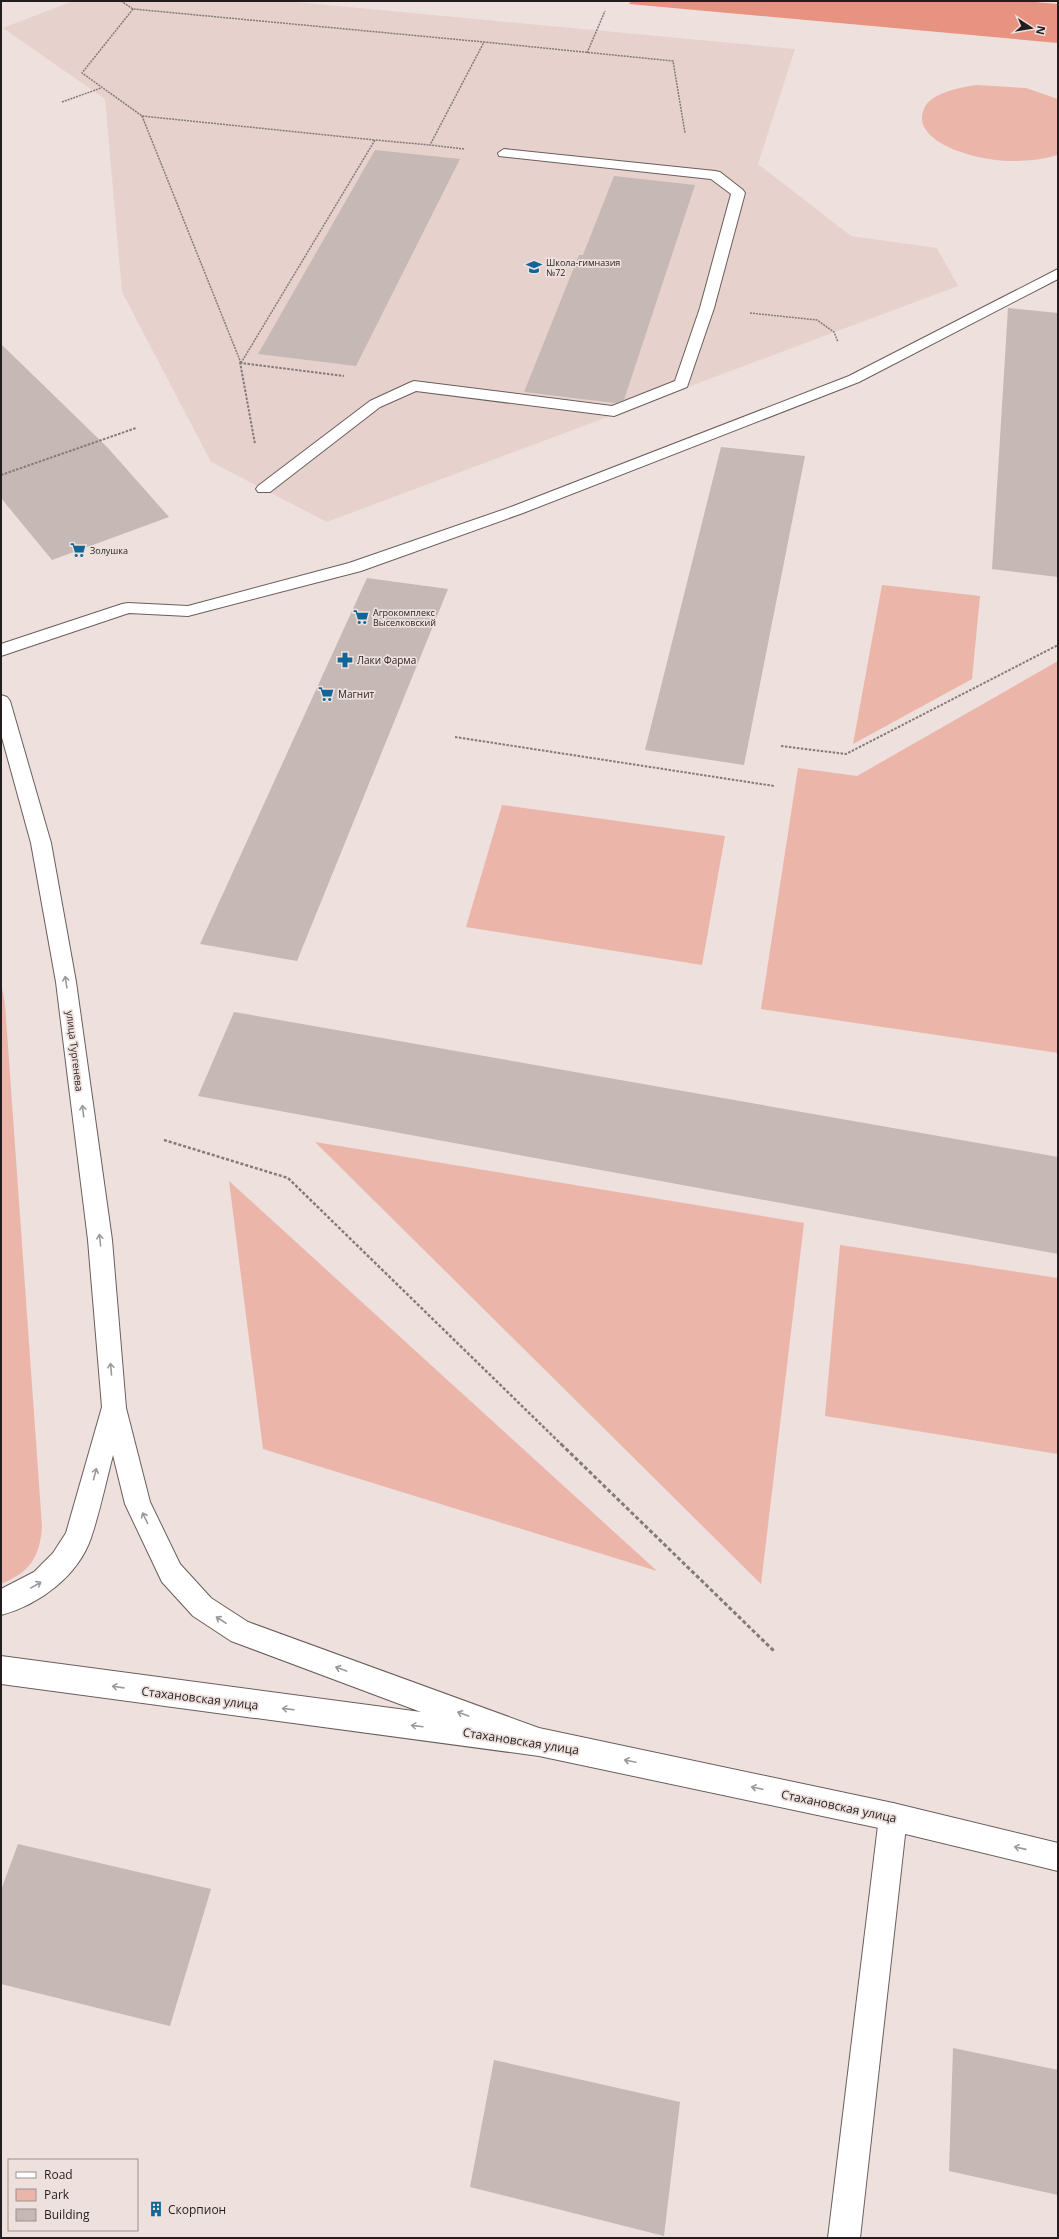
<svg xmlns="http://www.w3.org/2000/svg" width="1059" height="2239" font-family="'Open Sans',sans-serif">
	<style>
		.built { fill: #e7d1cd }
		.green { fill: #ebb5aa }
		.forest { fill: #e89382 }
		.building { fill: #c5b8b5 }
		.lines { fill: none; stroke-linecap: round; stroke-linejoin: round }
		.minor-casing { stroke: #6a5e5c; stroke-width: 2 }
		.major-casing { stroke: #6a5e5c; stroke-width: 2 }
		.path-far3 { stroke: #847b79; stroke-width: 1.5; stroke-dasharray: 2 1; stroke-linecap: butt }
		.path-far2 { stroke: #847b79; stroke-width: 2; stroke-dasharray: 2.5 1.5; stroke-linecap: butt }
		.path-far1 { stroke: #847b79; stroke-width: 2.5; stroke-dasharray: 3 2; stroke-linecap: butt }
		.path { stroke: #847b79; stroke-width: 3; stroke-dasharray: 4 2.5; stroke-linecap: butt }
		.minor { fill: #fff; fill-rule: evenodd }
		.major { fill: #fff; fill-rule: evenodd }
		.oneway { stroke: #9c9a99 }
		.labels { text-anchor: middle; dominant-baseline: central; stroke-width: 3.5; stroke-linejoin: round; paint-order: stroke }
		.far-poi-label { font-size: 9px; fill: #231e1d; stroke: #ede0dd; text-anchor: start }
		.poi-label { font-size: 10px; fill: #231e1d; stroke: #ede0dd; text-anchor: start }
		.street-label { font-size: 10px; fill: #231e1d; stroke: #ede0dd }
		.near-street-label { font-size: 12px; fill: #231e1d; stroke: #ede0dd }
		.near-poi-label { font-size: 12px; fill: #231e1d; stroke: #ede0dd; text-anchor: start }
	</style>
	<rect width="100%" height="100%" fill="#ede0dd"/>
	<!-- built -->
	<polygon class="built" points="73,1 285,1 795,49 758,164 851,236 937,248 958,286 327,522 211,462 122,292 105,99 3,28"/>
	<!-- green -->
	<g class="green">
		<path d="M977,85L1026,88L1058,99V155C1027,164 992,163 961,152C943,146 914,131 924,109C926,103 932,98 939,95C951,89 964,87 977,85Z"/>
		<polygon points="882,585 980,596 972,679 853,744"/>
		<polygon points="1058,661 1058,1053 761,1009 798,768 857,776"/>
		<polygon points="502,805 725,836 702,965 466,927"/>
		<path d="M1,981L5,1004L42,1526C40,1557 30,1572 1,1584Z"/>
		<polygon points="315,1142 804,1223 761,1584"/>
		<polygon points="229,1181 657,1571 263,1449"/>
		<polygon points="840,1245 1058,1278 1058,1454 825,1416"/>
	</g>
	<!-- forest -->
	<polygon class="forest" points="631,1 1024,1 1058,4 1058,43 629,4"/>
	<!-- building -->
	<g class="building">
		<polygon points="375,150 460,159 356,366 258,354"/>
		<polygon points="614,176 695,185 624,400 615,403 524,392 579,255 583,255"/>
		<polygon points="1008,308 1058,313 1058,577 992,569"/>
		<polygon points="1,344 107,447 169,517 52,560 1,498"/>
		<polygon points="721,447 805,456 744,765 645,750"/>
		<polygon points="367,578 448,589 297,961 200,944"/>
		<polygon points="234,1012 1058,1157 1058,1254 198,1096"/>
		<polygon points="18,1844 211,1889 170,2026 1,1984 1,1890"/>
		<polygon points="953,2048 1058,2070 1058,2195 949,2171"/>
		<polygon points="494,2060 680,2102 664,2236 470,2187"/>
	</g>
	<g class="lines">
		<defs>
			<g id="minor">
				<polygon points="504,149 715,171 720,172 743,190 745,193 714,308 687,387 614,416 416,391 380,407 270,492 258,492 256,489 258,486 370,401 409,383 414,381 612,406 675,381 700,308 731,194 711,179 499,156 498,153"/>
				<polygon points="1058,269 1058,279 859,382 523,513 361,571 188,616 129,613 1,656 1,644 122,604 128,603 188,606 349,563 511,507 849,376"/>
				<polygon points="893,1803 903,1807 907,1817 860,2238 828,2238 879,1817 883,1807"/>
			</g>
			<path id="major" d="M1,695L7,697L10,701L51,843L76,982L112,1240L126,1408L150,1502L180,1564L211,1598L248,1622L539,1728L893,1803L1058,1843V1871L893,1831L539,1756L1,1684V1656L421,1712L231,1641L193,1616L162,1582L125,1504L113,1455C106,1482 100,1511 91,1538C78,1576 39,1605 1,1615V1589L34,1572L53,1553L66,1533L102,1407L88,1240L56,982L31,843L1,734Z"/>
		</defs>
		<!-- minor casing -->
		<use href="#minor" class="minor-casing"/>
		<!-- major casing -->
		<use href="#major" class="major-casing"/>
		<!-- path-far3 -->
		<g class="path-far3">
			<polyline points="121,1 133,9 484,42"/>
			<polyline points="133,9 82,73 142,116 375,140"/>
			<polyline points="587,53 605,11"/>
			<polyline points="62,102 101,88"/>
			<polyline points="142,116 241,363"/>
			<polyline points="464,149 430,145 484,42 673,61 685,133"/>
			<polyline points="750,313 817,320 834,332 838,342"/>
			<polyline points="241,363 375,140 430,145"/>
		</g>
		<!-- path-far2 -->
		<g class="path-far2">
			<polyline points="240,362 255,444"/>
			<polyline points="242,362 241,363 344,376"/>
			<polyline points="1,475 136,428"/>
			<polyline points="455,737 774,786"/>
			<polyline points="781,746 846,754 1058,645"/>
		</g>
		<!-- path-far1 -->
		<polyline class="path-far1" points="164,1140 288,1178 562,1445"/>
		<!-- path -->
		<polyline class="path" points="561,1444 775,1652"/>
		<!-- minor -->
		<use href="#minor" class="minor"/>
		<!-- major -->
		<use href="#major" class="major"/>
	</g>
	<!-- one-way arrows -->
	<defs><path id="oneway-shaft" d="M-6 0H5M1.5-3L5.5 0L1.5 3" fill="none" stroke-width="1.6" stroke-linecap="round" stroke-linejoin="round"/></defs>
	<g class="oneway">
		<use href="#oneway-shaft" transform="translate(66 982) rotate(-99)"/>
		<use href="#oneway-shaft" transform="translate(83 1111) rotate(-97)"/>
		<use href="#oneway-shaft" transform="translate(100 1240) rotate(-96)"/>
		<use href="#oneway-shaft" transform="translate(111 1369) rotate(-95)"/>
		<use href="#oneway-shaft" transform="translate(95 1474) rotate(-75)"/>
		<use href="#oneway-shaft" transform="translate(145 1518) rotate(-116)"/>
		<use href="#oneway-shaft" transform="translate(36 1585) rotate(-30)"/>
		<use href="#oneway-shaft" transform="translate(221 1620) rotate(-147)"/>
		<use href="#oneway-shaft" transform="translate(341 1669) rotate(-160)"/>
		<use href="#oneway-shaft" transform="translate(118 1687) rotate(-172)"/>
		<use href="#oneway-shaft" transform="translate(288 1709) rotate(-173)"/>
		<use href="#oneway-shaft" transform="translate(463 1714) rotate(-160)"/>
		<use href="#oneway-shaft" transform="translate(417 1726) rotate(-173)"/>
		<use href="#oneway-shaft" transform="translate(630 1761) rotate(-168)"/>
		<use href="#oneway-shaft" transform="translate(757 1788) rotate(-168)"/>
		<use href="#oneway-shaft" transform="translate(1020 1848) rotate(-167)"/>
	</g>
	<!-- icons -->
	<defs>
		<symbol id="school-bare" viewBox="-9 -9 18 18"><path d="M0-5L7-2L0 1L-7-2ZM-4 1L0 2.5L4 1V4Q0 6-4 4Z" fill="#126697" stroke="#ede0dd" stroke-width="2.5" paint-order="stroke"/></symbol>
		<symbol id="supermarket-bare" viewBox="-9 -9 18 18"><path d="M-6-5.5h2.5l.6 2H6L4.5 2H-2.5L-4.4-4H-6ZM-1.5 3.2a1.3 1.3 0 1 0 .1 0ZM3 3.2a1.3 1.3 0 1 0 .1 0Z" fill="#126697" stroke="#ede0dd" stroke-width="2.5" paint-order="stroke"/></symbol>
		<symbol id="pharmacy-bare" viewBox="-9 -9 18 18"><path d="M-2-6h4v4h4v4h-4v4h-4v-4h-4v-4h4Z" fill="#126697" stroke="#ede0dd" stroke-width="2.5" paint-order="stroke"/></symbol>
		<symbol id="building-bare" viewBox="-9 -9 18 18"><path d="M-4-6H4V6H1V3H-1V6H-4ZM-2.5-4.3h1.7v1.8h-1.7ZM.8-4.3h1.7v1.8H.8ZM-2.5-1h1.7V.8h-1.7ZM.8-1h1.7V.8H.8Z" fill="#126697" stroke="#ede0dd" stroke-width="2.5" paint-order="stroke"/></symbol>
	</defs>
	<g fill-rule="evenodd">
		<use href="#school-bare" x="523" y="256" width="22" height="22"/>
		<use href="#supermarket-bare" x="67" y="539" width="22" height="22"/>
		<use href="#supermarket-bare" x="350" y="606" width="22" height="22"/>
		<use href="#pharmacy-bare" x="334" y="649" width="22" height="22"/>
		<use href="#supermarket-bare" x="315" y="683" width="22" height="22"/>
		<use href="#building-bare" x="145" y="2198" width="22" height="22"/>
	</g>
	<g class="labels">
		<!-- far-poi labels -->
		<g class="far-poi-label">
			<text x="546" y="262">Школа-гимназия<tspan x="546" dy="10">№72</tspan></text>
			<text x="90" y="550">Золушка</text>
			<text x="373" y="612">Агрокомплекс<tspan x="373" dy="10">Выселковский</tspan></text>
		</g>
		<!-- poi labels -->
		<g class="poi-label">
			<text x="357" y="660">Лаки Фарма</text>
			<text x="338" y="694">Магнит</text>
		</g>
		<!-- street labels -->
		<g class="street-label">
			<text transform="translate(75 1051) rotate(83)">улица Тургенева</text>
		</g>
		<!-- near-street labels -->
		<g class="near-street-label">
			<text transform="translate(200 1698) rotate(7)">Стахановская улица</text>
			<text transform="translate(521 1741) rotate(9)">Стахановская улица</text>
			<text transform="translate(839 1806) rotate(12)">Стахановская улица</text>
		</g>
		<!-- near-poi labels -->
		<g class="near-poi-label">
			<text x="168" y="2209">Скорпион</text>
		</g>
	</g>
	<!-- border -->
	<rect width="1059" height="2239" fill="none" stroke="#231e1d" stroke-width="4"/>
	<!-- legend -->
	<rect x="8" y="2159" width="130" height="72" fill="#ede0dd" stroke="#9c9290"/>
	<rect x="16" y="2172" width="20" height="6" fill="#ffffff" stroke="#9c9290"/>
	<text x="44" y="2179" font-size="12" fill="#231e1d">Road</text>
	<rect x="16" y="2189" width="20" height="12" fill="#ebb5aa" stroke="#9c9290"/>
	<text x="44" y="2199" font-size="12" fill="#231e1d">Park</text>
	<rect x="16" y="2209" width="20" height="12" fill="#c5b8b5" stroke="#9c9290"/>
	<text x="44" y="2219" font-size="12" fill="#231e1d">Building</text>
	<!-- north arrow -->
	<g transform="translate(1031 28) rotate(102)" stroke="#ede0dd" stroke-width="3" paint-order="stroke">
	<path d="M0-3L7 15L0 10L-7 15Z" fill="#231e1d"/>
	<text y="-6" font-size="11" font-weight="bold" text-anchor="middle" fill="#231e1d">N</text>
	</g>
</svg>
